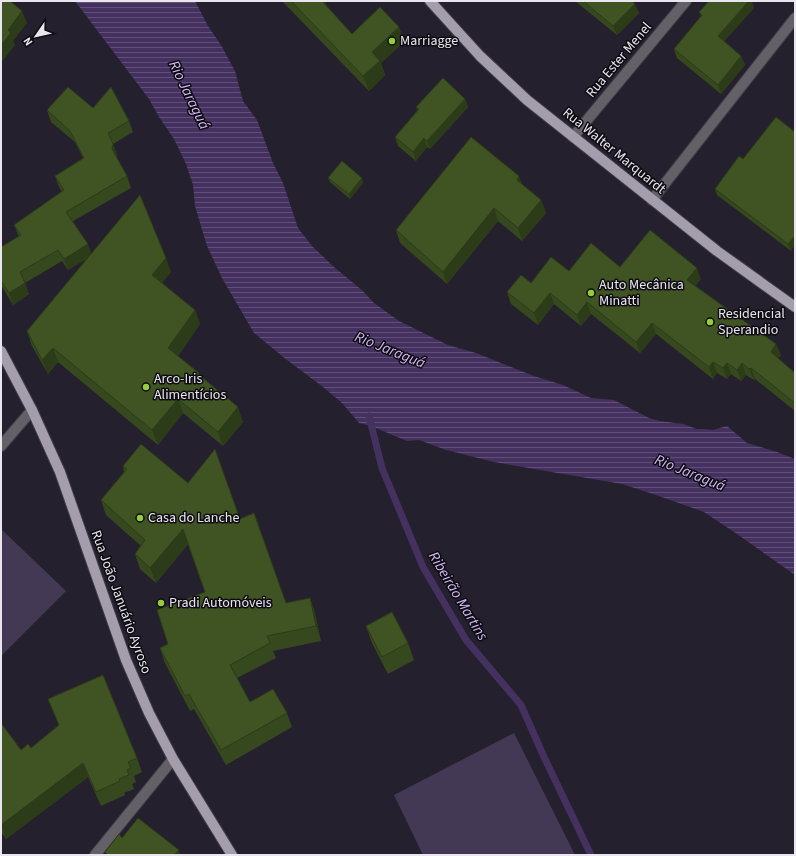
<svg xmlns="http://www.w3.org/2000/svg" width="796" height="856" font-family="'Source Sans 3',sans-serif">
	<style>
		.pitch { fill: #443954 }
		.water { fill: url(#water-rules) }
		.lines { fill: none; stroke-linecap: round; stroke-linejoin: round }
		.stream { stroke: #45315f; stroke-width: 7 }
		.minor-casing { stroke: #403c48; stroke-width: 12 }
		.major-casing { stroke: #403c48; stroke-width: 12 }
		.minor { stroke: #636067; stroke-width: 10 }
		.major { stroke: #a39dac; stroke-width: 10 }
		.wall { fill: #36481d }
		.shaded-wall { fill: #2c3b18 }
		.building { fill: #3f5422; stroke: #2c3b18 }
		.poi-dot { fill: #94cc3c; stroke: #0d0b11; stroke-width: 1.5 }
		.labels { text-anchor: middle; dominant-baseline: central; stroke-width: 3; stroke-linejoin: round; paint-order: stroke }
		.poi-label { font-size: 14px; fill: #e9e6ef; stroke: #0d0b11; text-anchor: start }
		.street-label { font-size: 14px; fill: #e9e6ef; stroke: #0d0b11 }
		.water-label { font-size: 15px; font-style: italic; fill: #d3bbf7; stroke: #0d0b11 }
	</style>
	<defs>
		<pattern id="water-rules" width="6" height="5" patternUnits="userSpaceOnUse"><rect width="6" height="5" fill="#45315f"/><path d="M0 2.5h6" fill="none" stroke="#604f76"/></pattern>
	</defs>
	<rect width="100%" height="100%" fill="#25202d"/>
	<!-- pitch -->
	<g class="pitch">
		<polygon points="1,529 66,591 1,656"/>
		<polygon points="514,733 575,855 423,855 394,795"/>
	</g>
	<!-- water -->
	<polygon class="water" points="75,1 195,1 208,26 221,45 235,71 243,101 257,120 273,163 283,183 298,228 312,246 334,267 363,291 374,303 399,321 448,345 476,353 534,376 563,385 591,398 614,400 649,418 660,421 683,424 697,429 704,429 713,430 727,426 747,443 777,452 795,459 795,575 737,534 704,512 656,495 622,484 494,462 446,450 419,440 407,441 371,426 359,423 342,403 323,387 287,360 254,333 222,278 207,246 195,206 193,185 186,164 174,139 159,117 149,99"/>
	<g class="lines">
		<!-- stream -->
		<polyline class="stream" points="369,416 382,468 423,567 466,640 521,705 544,757 591,855"/>
		<defs>
			<g id="minor">
				<polyline points="573,137 686,1"/>
				<polyline points="652,200 795,18"/>
				<polyline points="1,446 32,410"/>
				<polyline points="95,855 173,759"/>
			</g>
			<g id="major">
				<polyline points="430,1 480,56 527,100 717,251 795,307"/>
				<polyline points="1,351 32,410 60,472 126,660 149,713 173,759 232,855"/>
			</g>
		</defs>
		<!-- minor casing -->
		<use href="#minor" class="minor-casing"/>
		<!-- major casing -->
		<use href="#major" class="major-casing"/>
		<!-- minor -->
		<use href="#minor" class="minor"/>
		<!-- major -->
		<use href="#major" class="major"/>
	</g>
	<!-- wall -->
	<g class="wall">
		<polygon points="282,1 327,1 325,4 352,34 399,27 404,42 381,63 385,75 369,91"/>
		<polygon points="575,1 632,1 639,13 617,35"/>
		<polygon points="754,8 724,41 741,56 745,65 721,94 677,58 674,49 701,16 699,12"/>
		<polygon points="465,99 468,107 430,149 427,147 416,161 398,146 395,137 418,111 416,107"/>
		<polygon points="93,108 129,121 133,132 113,144 117,155 116,158 127,176 131,188 73,221 92,254 171,272 162,283 195,310 200,324 178,356 200,377 243,422 223,446 183,413 158,445 58,362 48,374 32,346 27,331 88,258 68,270 62,261 25,283 29,294 13,305 1,285 1,247 19,237 14,225 62,192 59,187 55,176 83,158 75,142 51,122 47,110"/>
		<polygon points="795,132 791,251 717,195 715,189 743,159"/>
		<polygon points="328,178 363,183 350,199 330,182"/>
		<polygon points="522,184 541,200 546,213 522,241 498,221 447,284 400,243 396,230"/>
		<polygon points="620,267 701,279 695,286 776,344 781,355 778,359 795,373 795,411 755,379 754,380 746,375 741,381 731,374 727,379 717,373 713,379 656,334 640,353 591,314 581,326 554,304 538,325 511,304 507,292 531,283 569,271"/>
		<polygon points="123,466 188,483 240,519 286,603 310,598 315,613 321,641 273,651 276,658 237,678 250,702 287,713 292,727 226,765 194,709 190,711 165,663 160,648 168,644 205,592 188,544 156,583 140,569 135,554 141,546 106,515 101,500 124,472"/>
		<polygon points="366,626 408,643 414,660 388,674 372,643"/>
		<polygon points="48,699 137,758 142,772 134,776 136,782 132,784 134,789 124,793 125,795 101,806 88,777 6,839 1,832 1,723 21,750 31,748 59,725"/>
	</g>
	<!-- shaded-wall -->
	<g class="shaded-wall">
		<polygon points="318,1 327,1 320,8"/>
		<polygon points="749,1 752,1 754,8 721,45 718,36"/>
		<polygon points="635,4 639,13 617,35 613,26"/>
		<polygon points="22,11 27,23 13,41 15,45 1,63 1,45 8,30"/>
		<polygon points="399,27 404,42 381,63 385,75 369,91 363,76 372,52"/>
		<polygon points="741,56 745,65 721,94 718,85"/>
		<polygon points="465,99 468,107 430,149 427,141"/>
		<polygon points="424,138 427,147 416,161 413,152"/>
		<polygon points="113,144 117,155 116,160 112,149"/>
		<polygon points="519,176 524,189 517,180"/>
		<polygon points="362,178 363,183 350,199 349,194"/>
		<polygon points="541,200 546,213 522,241 518,228"/>
		<polygon points="494,208 498,221 447,284 443,272"/>
		<polygon points="795,236 795,245 791,251 788,244"/>
		<polygon points="88,244 92,255 68,270 64,259"/>
		<polygon points="166,258 171,272 157,289 152,275"/>
		<polygon points="697,268 701,279 691,291 687,280"/>
		<polygon points="25,283 29,294 13,305 9,293"/>
		<polygon points="550,293 554,304 538,325 534,313"/>
		<polygon points="587,302 591,314 581,326 577,315"/>
		<polygon points="195,310 200,324 173,362 168,348"/>
		<polygon points="652,323 656,334 640,353 636,342"/>
		<polygon points="776,344 781,355 775,363 771,352"/>
		<polygon points="53,348 58,362 48,374 42,360"/>
		<polygon points="713,362 717,373 713,379 709,367"/>
		<polygon points="727,363 731,374 727,379 723,368"/>
		<polygon points="742,363 746,375 741,381 737,370"/>
		<polygon points="751,368 755,379 754,380 749,369"/>
		<polygon points="178,399 183,413 158,445 152,430"/>
		<polygon points="238,407 243,422 223,446 218,432"/>
		<polygon points="183,529 188,544 156,583 150,568"/>
		<polygon points="310,598 315,613 321,641 316,626"/>
		<polygon points="83,763 88,777 6,839 1,825"/>
		<polygon points="179,850 180,855 174,855"/>
	</g>
	<!-- building -->
	<g class="building">
		<polygon points="1,1 10,1 22,11 8,30 11,33 1,45"/>
		<polygon points="291,1 322,1 352,34 380,7 399,27 372,52 380,61 363,76"/>
		<polygon points="583,1 632,1 635,4 613,26"/>
		<polygon points="709,1 749,1 718,36 741,56 718,85 674,49 702,15 699,12"/>
		<polygon points="443,78 465,99 427,141 424,138 413,152 395,137 419,109 416,107"/>
		<polygon points="68,87 93,108 111,87 129,121 108,133 113,144 112,149 127,176 66,212 88,244 64,259 58,250 20,272 25,283 9,293 1,281 1,247 21,235 14,225 64,190 55,176 84,158 70,131 47,110"/>
		<polygon points="776,117 795,132 795,236 788,244 715,189 739,156 743,159"/>
		<polygon points="471,137 519,176 517,180 541,200 518,228 494,208 443,272 396,230"/>
		<polygon points="342,161 362,178 349,194 328,178"/>
		<polygon points="140,195 166,258 152,275 195,310 168,348 199,373 198,374 238,407 218,432 178,399 152,430 53,348 42,360 27,331"/>
		<polygon points="650,230 697,268 687,280 776,344 771,352 795,373 795,403 751,368 749,369 742,363 737,370 727,363 723,368 713,362 709,367 652,323 636,342 587,302 577,315 550,293 534,313 507,292 521,275 531,283 551,257 569,271 591,243 620,267"/>
		<polygon points="141,444 188,483 215,449 240,519 254,513 286,603 310,598 316,626 267,636 270,643 230,665 250,702 273,689 287,713 221,750 189,694 185,696 160,648 168,644 157,610 205,592 183,529 150,568 135,554 145,540 101,500 127,469 123,466"/>
		<polygon points="392,612 408,643 382,657 366,626"/>
		<polygon points="103,675 137,758 128,762 131,768 127,770 129,775 119,779 120,781 96,792 83,763 1,825 1,723 21,750 28,744 31,748 59,725 48,699"/>
		<polygon points="138,818 179,850 174,855 108,855 105,852 119,834 122,838"/>
	</g>
	<!-- markers -->
	<g class="poi-dot">
		<circle cx="392" cy="41" r="4"/>
		<circle cx="591" cy="293" r="4"/>
		<circle cx="710" cy="322" r="4"/>
		<circle cx="146" cy="387" r="4"/>
		<circle cx="140" cy="518" r="4"/>
		<circle cx="161" cy="603" r="4"/>
	</g>
	<g class="labels">
		<!-- poi labels -->
		<g class="poi-label">
			<text x="400" y="41">Marriagge</text>
			<text x="599" y="285">Auto Mecânica<tspan x="599" dy="16">Minatti</tspan></text>
			<text x="718" y="314">Residencial<tspan x="718" dy="16">Sperandio</tspan></text>
			<text x="154" y="379">Arco-Iris<tspan x="154" dy="16">Alimentícios</tspan></text>
			<text x="148" y="518">Casa do Lanche</text>
			<text x="169" y="603">Pradi Automóveis</text>
		</g>
		<!-- street labels -->
		<g class="street-label">
			<text transform="translate(619 60) rotate(-50)">Rua Ester Menel</text>
			<text transform="translate(614 151) rotate(39)">Rua Walter Marquardt</text>
			<text transform="translate(121 602) rotate(70)">Rua João Januário Ayroso</text>
		</g>
		<!-- water labels -->
		<g class="water-label">
			<text transform="translate(189 95) rotate(64)">Rio Jaraguá</text>
			<text transform="translate(390 350) rotate(22)">Rio Jaraguá</text>
			<text transform="translate(690 473) rotate(22)">Rio Jaraguá</text>
			<text transform="translate(458 596) rotate(59)">Ribeirão Martins</text>
		</g>
	</g>
	<!-- border -->
	<rect width="796" height="856" fill="none" stroke="#e9e6ef" stroke-width="4"/>
	<!-- north arrow -->
	<g transform="translate(36 36) rotate(236)" stroke="#0d0b11" stroke-width="3" paint-order="stroke">
	<path d="M0-3L7 15L0 10L-7 15Z" fill="#e9e6ef"/>
	<text y="-6" font-size="11" font-weight="bold" text-anchor="middle" fill="#e9e6ef">N</text>
	</g>
</svg>
